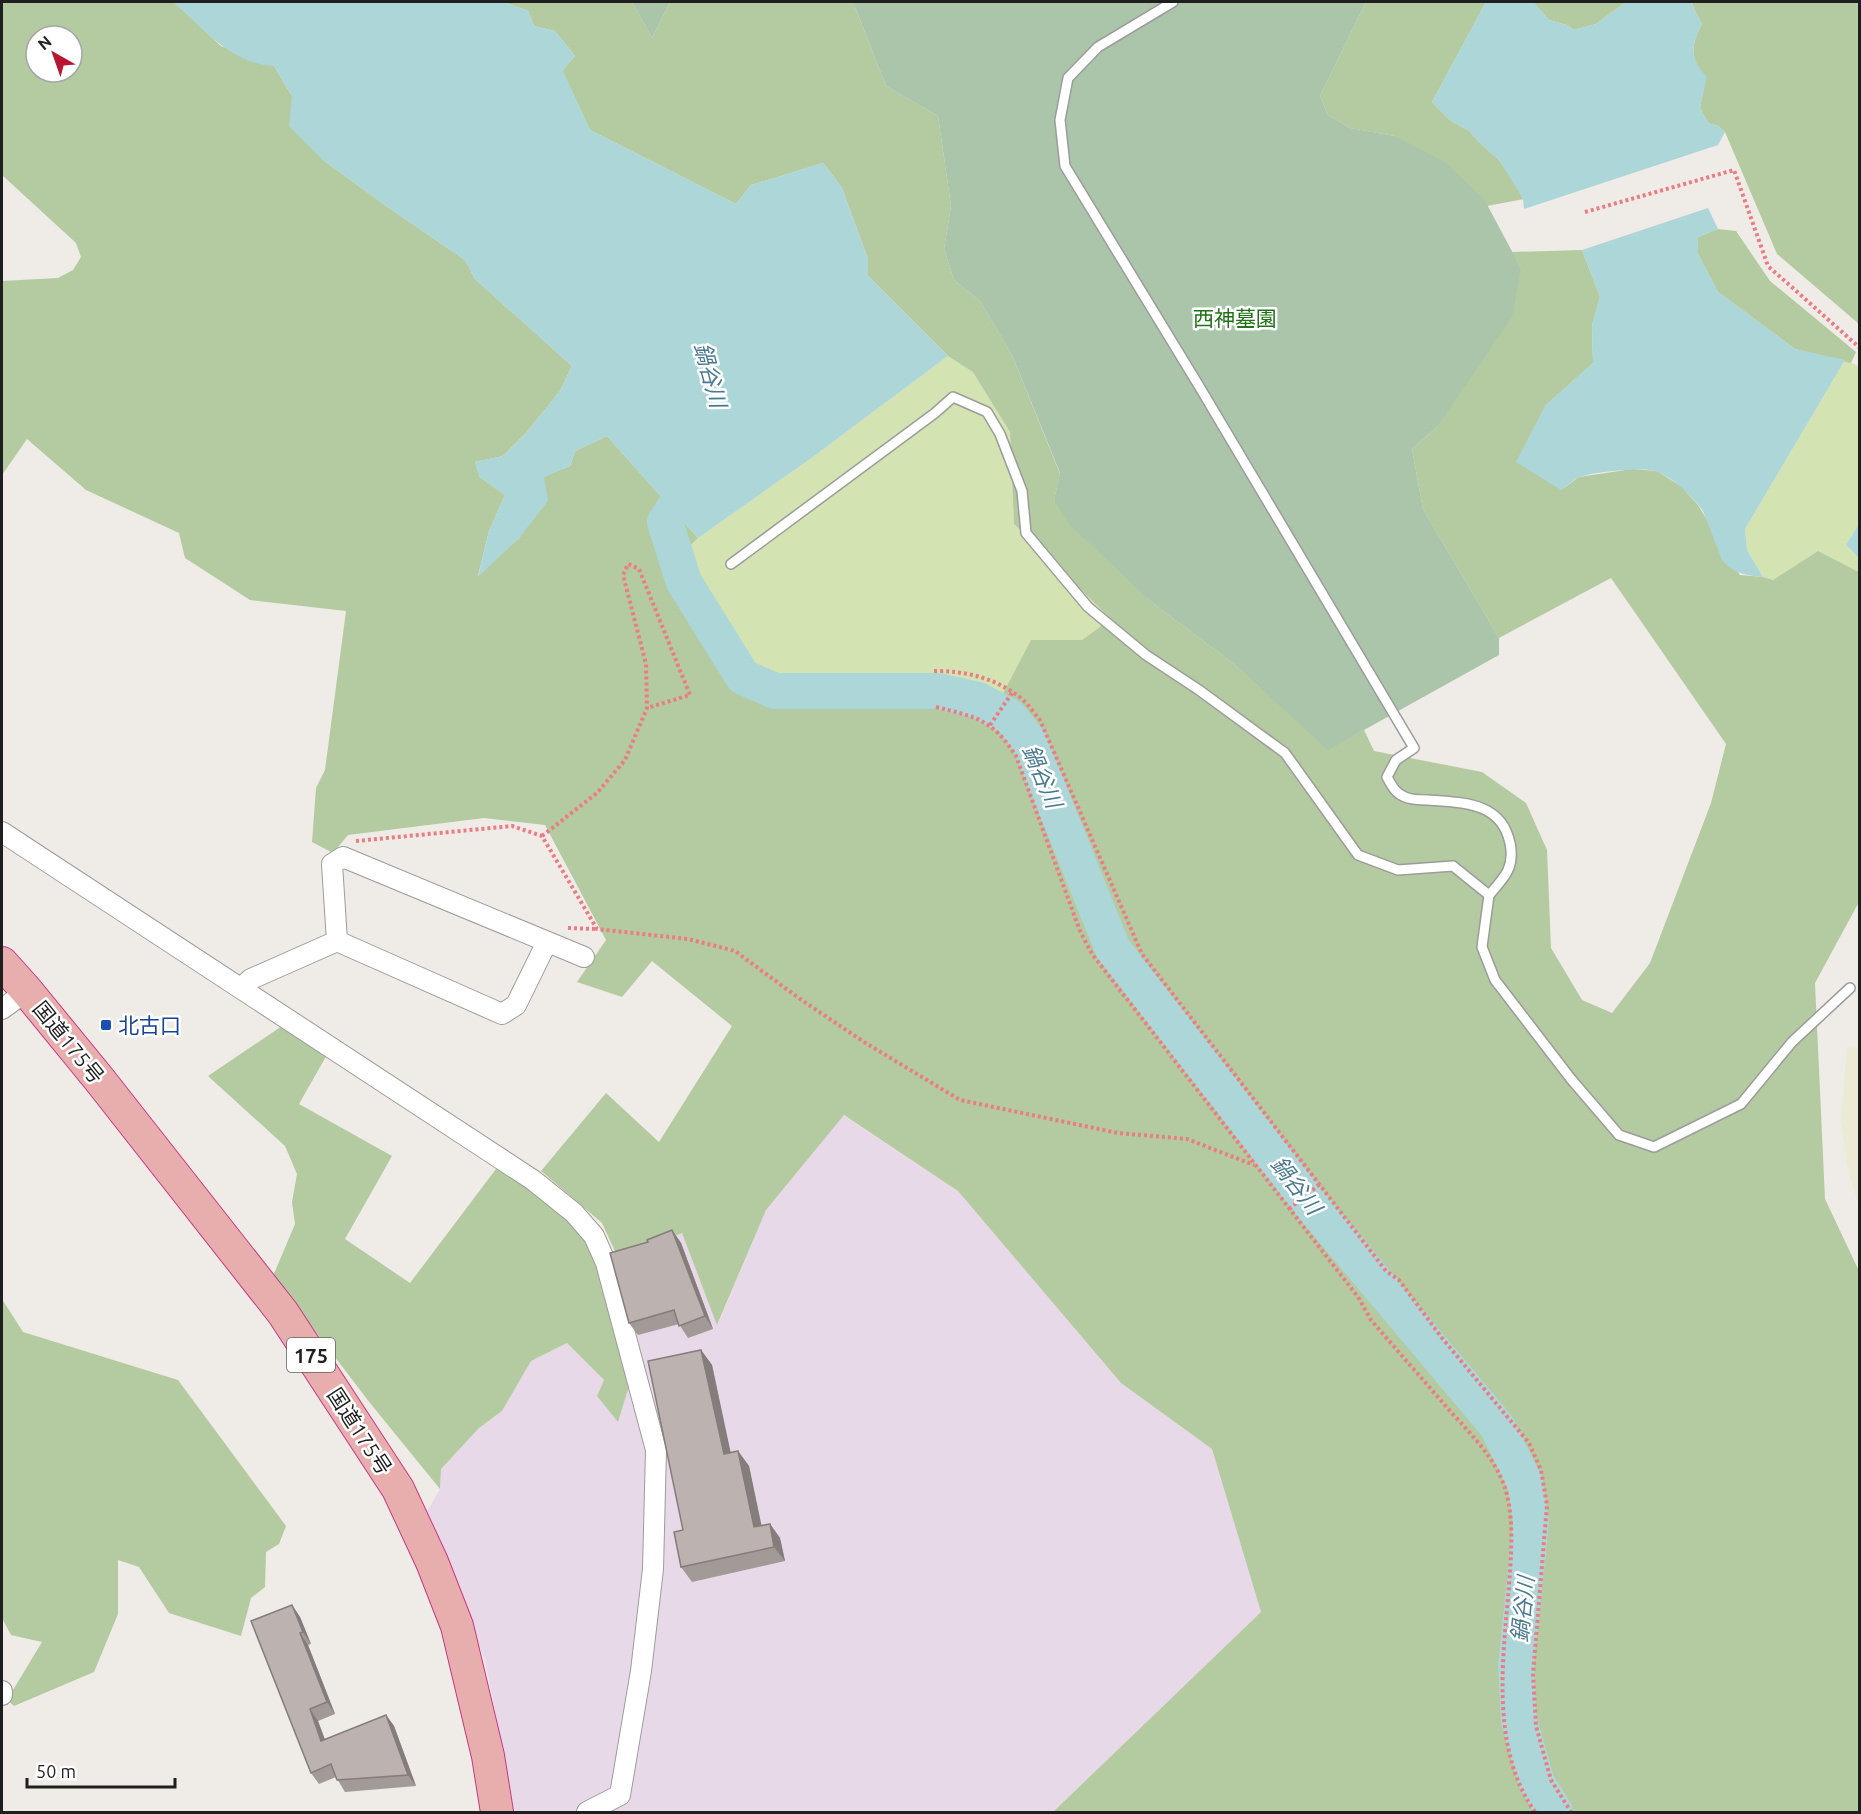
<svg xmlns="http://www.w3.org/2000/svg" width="1861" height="1814" font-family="Ubuntu,'Noto Sans JP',sans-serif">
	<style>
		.industrial { fill: #e7d9e7 }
		.farmland { fill: #ece9d4 }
		.grass { fill: #d3e3b2 }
		.forest { fill: #b4caa0; fill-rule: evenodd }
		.cemetery { fill: #abc5aa }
		.water { fill: #acd6d8 }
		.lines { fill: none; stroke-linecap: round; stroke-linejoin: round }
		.river { stroke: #acd6d8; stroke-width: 36 }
		.service-casing { stroke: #9c9c9c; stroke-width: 12 }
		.minor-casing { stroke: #9c9c9c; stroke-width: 22 }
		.trunk-casing { stroke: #c83884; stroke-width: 34 }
		.path { stroke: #eb7c84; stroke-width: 4; stroke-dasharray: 3 3; stroke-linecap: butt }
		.service { stroke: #fff; stroke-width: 9 }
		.minor { stroke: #fff; stroke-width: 20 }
		.trunk { stroke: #e8aead; stroke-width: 32 }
		.wall { fill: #a29a97 }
		.shaded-wall { fill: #847d7b }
		.building { fill: #bcb3b0; stroke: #847d7b; stroke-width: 1.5 }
		.transit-dot { fill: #1a4fb4; stroke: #fff; stroke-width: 2 }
		.labels { text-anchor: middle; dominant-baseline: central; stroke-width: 5; stroke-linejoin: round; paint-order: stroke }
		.shield { fill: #fff; stroke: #626262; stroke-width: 1.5 }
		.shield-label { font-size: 20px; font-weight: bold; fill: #1f1f1f }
		.park-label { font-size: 21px; fill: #217318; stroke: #fff }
		.transit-label { font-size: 21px; fill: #164399; stroke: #fff; text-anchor: start }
		.street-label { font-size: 21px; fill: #1f1f1f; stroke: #fff }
		.water-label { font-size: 22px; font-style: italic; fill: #4b7a8f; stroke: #fff }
	</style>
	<rect width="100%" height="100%" fill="#efebe7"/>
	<!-- industrial -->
	<polygon class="industrial" points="843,1115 958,1191 1121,1383 1212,1449 1261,1612 1053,1812 515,1812 485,1660 426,1513 440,1489 441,1469 479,1428 502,1411 531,1361 567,1343 604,1380 597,1396 618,1421 618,1258 682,1233 718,1324 766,1210"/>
	<!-- farmland -->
	<polygon class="farmland" points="1859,1047 1860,1047 1859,1205 1849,1175 1841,1122 1847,1048"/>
	<!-- grass -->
	<g class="grass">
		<polygon points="948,356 973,371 1010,432 1014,524 1111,619 1082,640 1031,640 990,718 938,697 772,696 736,677 668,566 698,538 810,459"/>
		<polygon points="1845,360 1859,366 1859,524 1846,545 1859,558 1859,572 1818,551 1773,580 1763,577 1747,550 1745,529"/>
	</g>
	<!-- forest -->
	<g class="forest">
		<path d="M2,2H174L221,46L274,66L292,96L323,160L389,208L465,260L475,279L572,366L560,391L526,433L503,456L475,462L480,477L505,495L489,531L478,576L520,537L543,477L570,466L575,451L607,436L698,538L668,567L736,677L772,696L938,697L990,718L1031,640H1082L1111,619L1014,524L1010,432L973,372L948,356L868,276V259L842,188L823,163L751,185L736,204L590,130L562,70L575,56L555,31L534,26L528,11L504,2H632L652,38L670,2H855V7L886,86L938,116L951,206L944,249L954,280L980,301L1012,355L1060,474L1054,500L1154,604L1234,664L1328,749L1364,730L1374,751L1482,772L1526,803L1547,850L1551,948L1582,1000L1612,1013L1650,963L1711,803L1726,744L1611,578L1499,638L1423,509L1412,449L1437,427L1521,268L1512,252L1582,250L1600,297L1592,325L1593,363L1545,406L1561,490L1579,477L1632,469L1657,471L1682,487L1698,505L1740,575L1763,577L1773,580L1818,551L1859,572V902L1815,983L1825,1199L1859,1271V1812H1053L1261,1612L1212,1449L1121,1383L958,1191L844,1115L766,1210L717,1325L682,1233L618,1258L602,1223L541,1171L606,1093L659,1142L732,1026L652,961L622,997L577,982L606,940L545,825L484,818L348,835L333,853L312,842L316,788L325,770L346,611L250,600L185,558L179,533L86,490L27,439L2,475V281L58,278L73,270L81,257L76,243L2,175ZM36,36H72V72H36Z"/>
		<polygon points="1366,2 1486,2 1432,102 1451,121 1468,130 1480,143 1500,161 1524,199 1487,206 1483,199 1395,136 1350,128 1328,115 1320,96"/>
		<polygon points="1533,2 1626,2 1596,24 1574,30 1567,25 1549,20"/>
		<path d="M1692,2H1859V324L1777,254L1725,132L1718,126L1708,123L1700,108L1706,78C1690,59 1690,46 1702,24L1694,9Z"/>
		<polygon points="1718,229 1736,231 1770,281 1856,352 1851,363 1795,349 1718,292 1698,254 1698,237"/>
		<polygon points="282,1026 328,1053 299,1104 392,1156 345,1239 410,1283 499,1165 572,1216 588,1240 632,1376 618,1422 597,1396 604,1380 567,1343 531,1361 502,1411 479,1428 441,1469 440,1489 370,1403 273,1276 295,1224 292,1202 297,1174 285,1146 208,1076"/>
		<polygon points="2,1299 23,1332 178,1380 286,1526 279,1544 266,1552 265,1587 251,1598 241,1636 169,1613 139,1567 118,1560 118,1614 94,1672 14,1706 7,1700 42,1642 11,1635 2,1618"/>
	</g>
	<!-- cemetery -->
	<g class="cemetery">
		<polygon points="632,2 670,2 652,38"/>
		<polygon points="855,2 1366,2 1320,96 1328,115 1350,128 1395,136 1446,163 1484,199 1521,268 1512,317 1437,427 1412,449 1423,509 1499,638 1499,655 1328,750 1234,664 1154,604 1071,526 1054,500 1060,473 1012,355 980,301 954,280 944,249 951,206 938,116 886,86 855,7"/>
	</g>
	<!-- water -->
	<g class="water">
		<path d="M174,2H504L528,11L534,26L555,31L575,56L563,71L590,130L736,204L751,185L823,163L842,188L868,259V276L948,356L810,459L698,538L607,436L575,451L570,466L544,477L548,501L520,537L478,577L489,531L505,495L480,477L475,462L503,456L526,433L560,391L572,366L475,279L465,260L389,208L323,160L289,126L292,96L274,66C233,65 202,28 174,2Z"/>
		<path d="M1486,2H1533L1549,20L1567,25L1574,30L1596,24L1626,2H1692L1694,9L1702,24C1690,46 1690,59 1707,77L1700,108L1708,123L1718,126L1725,132L1718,145L1524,209L1523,199L1500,161L1480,143L1468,130L1451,121L1432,102Z"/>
		<path d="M1708,208L1718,229L1698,237V254L1718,292L1795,349L1845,360L1745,529L1747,550L1763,577C1745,575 1734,574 1722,560L1703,511C1692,496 1676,480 1658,472C1644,466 1594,472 1580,477C1573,480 1566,486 1561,490L1516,462L1545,406L1593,363L1592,325L1600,297L1582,250Z"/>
		<polygon points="1859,524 1860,558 1859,558 1846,545"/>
	</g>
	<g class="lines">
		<!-- river -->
		<polyline class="river" points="700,467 665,522 684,582 743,677 775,691 938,691 978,700 1010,717 1029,741 1113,949 1313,1207 1497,1426 1525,1483 1531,1523 1516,1665 1519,1721 1537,1783 1555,1812"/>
		<defs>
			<g id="service">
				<path d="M1173,2L1098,47L1068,78L1060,120L1065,166L1199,386L1414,748L1396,760L1387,777C1392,786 1395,793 1405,797C1411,800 1420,800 1428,800C1462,803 1501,801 1510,843C1515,867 1505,877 1489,895"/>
				<polyline points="731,564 935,413 953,397 987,412 1000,434 1022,491 1026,533 1088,607 1146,655 1199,690 1285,753 1358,855 1398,870 1453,866 1489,895 1482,947 1495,980 1571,1079 1619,1135 1654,1147 1741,1104 1792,1042 1850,988"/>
			</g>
			<g id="minor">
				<polyline points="2,832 533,1180 574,1213 594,1236 606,1263 656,1450 653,1569 641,1671 620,1795 587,1812"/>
				<polyline points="337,941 502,1014 516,1005 547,942"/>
				<polyline points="241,988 251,979 337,941 332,864 343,857 584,957"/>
				<polyline points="2,1009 27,991"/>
				<polyline points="2,1691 2,1695"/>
			</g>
			<polyline id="trunk" points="2,963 27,991 99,1079 283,1313 398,1489 432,1562 457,1626 488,1756 497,1812"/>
		</defs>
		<!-- service casing -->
		<use href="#service" class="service-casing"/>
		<!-- minor casing -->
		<use href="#minor" class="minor-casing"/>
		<!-- trunk casing -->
		<use href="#trunk" class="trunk-casing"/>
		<!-- path -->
		<g class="path">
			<polyline points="1585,212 1734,170 1768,266 1860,348"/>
			<path d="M934,671C967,671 995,678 1021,698C1028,704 1034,713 1040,720L1142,954L1386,1271L1399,1280L1442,1338L1529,1443L1541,1470L1547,1505L1533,1674L1536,1726L1551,1780L1571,1812"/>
			<path d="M936,707C976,717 992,719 1016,756L1080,931L1092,954L1358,1297L1371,1320C1395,1348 1419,1375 1443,1403C1467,1431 1498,1458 1507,1495C1514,1525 1511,1556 1509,1586C1503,1659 1490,1748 1535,1812"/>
			<polyline points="990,725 1012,693"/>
			<polyline points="542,836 597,793 625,760 647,708 646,664 623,575 628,564 639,569 690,695 647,708"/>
			<polyline points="356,841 512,826 542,836 597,929 688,939 735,951 800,999 864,1042 960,1100 1118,1133 1187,1139 1254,1165"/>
			<polyline points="568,928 596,929"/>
			<polyline points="1289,1209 1320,1184"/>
		</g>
		<!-- service -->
		<use href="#service" class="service"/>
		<!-- minor -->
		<use href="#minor" class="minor"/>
		<!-- trunk -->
		<use href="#trunk" class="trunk"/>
	</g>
	<!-- wall -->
	<g class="wall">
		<polygon points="672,1230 681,1243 713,1329 688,1338 679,1324 638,1335 629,1323 648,1242"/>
		<polygon points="701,1350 712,1365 730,1452 738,1451 749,1466 761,1525 770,1524 780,1538 785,1561 692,1582 681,1567 683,1530"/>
		<polygon points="292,1605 300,1617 311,1644 308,1645 335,1714 318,1721 325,1739 386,1715 394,1726 416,1786 345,1792 336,1777 319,1784 311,1773"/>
	</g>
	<!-- shaded-wall -->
	<g class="shaded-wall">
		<polygon points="672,1230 681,1243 713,1329 705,1316"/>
		<polygon points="701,1350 712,1365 734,1468 724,1454"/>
		<polygon points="738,1451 749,1466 765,1542 754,1527"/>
		<polygon points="770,1524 780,1538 785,1561 774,1547"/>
		<polygon points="292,1605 300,1617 311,1644 303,1632"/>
		<polygon points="300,1633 308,1645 335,1714 327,1702"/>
		<polygon points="310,1709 318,1721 329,1752 321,1741"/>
		<polygon points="386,1715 394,1726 416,1786 408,1775"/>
	</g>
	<!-- building -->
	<g class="building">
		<polygon points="672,1230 705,1316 679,1326 674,1310 629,1323 610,1253 648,1242 647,1240"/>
		<polygon points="701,1350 724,1454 738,1451 754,1527 770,1524 774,1547 681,1567 674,1532 683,1530 648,1361"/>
		<polygon points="292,1605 303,1632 300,1633 327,1702 310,1709 321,1741 386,1715 408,1775 337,1780 331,1764 311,1773 251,1621"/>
	</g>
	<!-- markers -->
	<rect class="transit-dot" x="100" y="1019" width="12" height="12" rx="3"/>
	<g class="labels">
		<!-- shield labels -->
		<rect class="shield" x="287" y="1338" width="48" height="34" rx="4.5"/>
		<g class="shield-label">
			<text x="311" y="1355">175</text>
		</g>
		<!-- park labels -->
		<g class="park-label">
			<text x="1235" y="318">西神墓園</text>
		</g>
		<!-- transit labels -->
		<g class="transit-label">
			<text x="118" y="1025">北古口</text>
		</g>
		<!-- street labels -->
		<g class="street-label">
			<text transform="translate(69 1042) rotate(51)">国道175号</text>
			<text transform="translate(360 1431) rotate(57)">国道175号</text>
		</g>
		<!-- water labels -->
		<g class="water-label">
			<text transform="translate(711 375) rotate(75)">鍋谷川</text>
			<text transform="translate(1043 776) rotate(67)">鍋谷川</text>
			<text transform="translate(1297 1185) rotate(52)">鍋谷川</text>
			<text transform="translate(1522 1609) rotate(-84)">鍋谷川</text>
		</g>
	</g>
	<!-- border -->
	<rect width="1861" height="1814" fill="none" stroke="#1f1f1f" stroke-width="6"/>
	<!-- north arrow -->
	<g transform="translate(54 54) rotate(320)"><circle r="28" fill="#ffffff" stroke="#a5a5a5" stroke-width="1.5"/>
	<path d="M0-4.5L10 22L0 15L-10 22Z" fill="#b91633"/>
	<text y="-9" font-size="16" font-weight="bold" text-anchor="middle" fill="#1f1f1f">N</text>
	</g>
	<!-- scale -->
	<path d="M27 1778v9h148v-9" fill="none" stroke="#1f1f1f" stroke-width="3"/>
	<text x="36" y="1778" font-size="18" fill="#1f1f1f" stroke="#ffffff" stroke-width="4.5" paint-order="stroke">50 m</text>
</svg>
